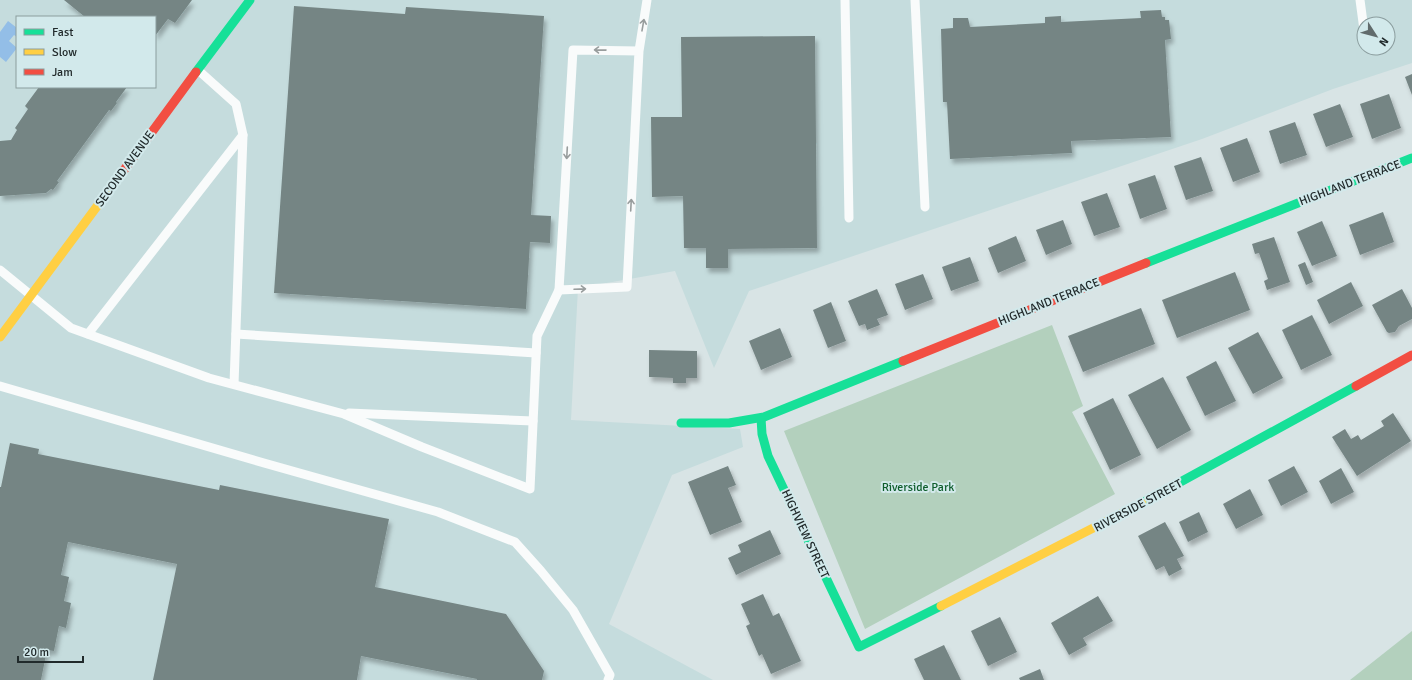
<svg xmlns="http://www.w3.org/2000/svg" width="1412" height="680" font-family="Signika,sans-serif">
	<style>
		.built { fill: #c5dcdd; fill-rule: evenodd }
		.green { fill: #b3d0bd }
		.water { fill: #93bee7 }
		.building { fill: #758584; filter: url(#shadow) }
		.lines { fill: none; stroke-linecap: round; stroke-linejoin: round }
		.lane { stroke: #f9fbfb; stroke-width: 9 }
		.fast { stroke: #16e098; stroke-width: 9 }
		.slow { stroke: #ffcf43; stroke-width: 9 }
		.jam { stroke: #f24e42; stroke-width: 9 }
		.oneway { stroke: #989d9d }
		.labels { text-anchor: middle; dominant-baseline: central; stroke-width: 4; stroke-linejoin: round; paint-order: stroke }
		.street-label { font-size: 12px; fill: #212a2b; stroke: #d2e9eb }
		.park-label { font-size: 12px; fill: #0e5d2c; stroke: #d2e9eb }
	</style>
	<defs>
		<filter id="shadow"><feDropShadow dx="2.5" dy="4.5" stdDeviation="2" flood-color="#0004"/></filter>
	</defs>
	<rect width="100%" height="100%" fill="#d8e4e5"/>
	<!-- built -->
	<path class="built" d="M0,0H1412V63L1333,89L1202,139L749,291L714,368L675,271L578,288L571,420L740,429L743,447L672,475L609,624L713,680H0ZM17,17H155V87H17ZM1364,24H1388V48H1364Z"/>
	<!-- green -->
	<g class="green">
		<polygon points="1052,325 1083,406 1072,412 1115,494 865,629 784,431"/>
		<polygon points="1412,631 1412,680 1350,680"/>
	</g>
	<!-- water -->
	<polygon class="water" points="8,21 17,28 17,37 14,35 9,41 17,48 6,62 0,57 0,32"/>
	<!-- building -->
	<g class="building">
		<polygon points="64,0 192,0 175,23 168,19 155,36 155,17 91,17 89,16 85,17"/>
		<polygon points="294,6 405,14 406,7 544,16 531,215 551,216 550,243 530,242 526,309 274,293"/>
		<polygon points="1161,10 1162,17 1165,17 1165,20 1169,20 1171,39 1165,40 1171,137 1071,141 1072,153 950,159 947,102 943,102 941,29 953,28 953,18 968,18 970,27 1045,23 1045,17 1061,16 1061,22 1141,18 1140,11"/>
		<polygon points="815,36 817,248 728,249 728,268 706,268 706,248 684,248 683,196 652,197 651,117 682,117 681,37"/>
		<polygon points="1412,74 1412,95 1405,77"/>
		<polygon points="39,87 127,87 116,102 117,103 111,111 109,110 57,181 59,182 53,190 51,189 46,193 0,196 0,141 11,140 17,130 15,128 28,109 25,106"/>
		<polygon points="1389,94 1401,128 1372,139 1360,104"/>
		<polygon points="1340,104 1353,137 1326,147 1313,114"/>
		<polygon points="1295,122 1307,155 1280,164 1269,131"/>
		<polygon points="1247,138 1260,172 1233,182 1220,148"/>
		<polygon points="1201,157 1213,191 1186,200 1174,166"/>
		<polygon points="1155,175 1167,209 1140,219 1128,184"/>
		<polygon points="1107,193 1120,227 1094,236 1081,202"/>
		<polygon points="1383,212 1394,242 1360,255 1349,225"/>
		<polygon points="1063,220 1072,244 1046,255 1036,230"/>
		<polygon points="1322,221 1337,256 1312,266 1297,232"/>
		<polygon points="1016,236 1026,261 998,273 988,248"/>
		<polygon points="1274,237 1290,282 1267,290 1264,281 1268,279 1259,253 1255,254 1252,244"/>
		<polygon points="970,257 979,281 951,291 942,267"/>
		<polygon points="1305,262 1313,282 1306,285 1298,265"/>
		<polygon points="1235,272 1250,310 1177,338 1162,300"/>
		<polygon points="923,274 933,299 905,310 895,284"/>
		<polygon points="1351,282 1363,306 1329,324 1317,300"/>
		<polygon points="877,289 888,315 877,319 880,325 867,330 865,324 859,326 848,301"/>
		<polygon points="1402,289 1412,308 1412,319 1399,326 1395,332 1389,333 1387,332 1372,305"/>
		<polygon points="831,302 846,341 828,348 813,310"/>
		<polygon points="1141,308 1155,344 1083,372 1068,336"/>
		<polygon points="1312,315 1332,355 1301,370 1282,330"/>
		<polygon points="780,328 792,357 761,370 749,341"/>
		<polygon points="1258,332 1283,378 1253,394 1228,348"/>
		<polygon points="649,350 697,351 697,378 686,378 686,383 673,383 673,378 649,377"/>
		<polygon points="1216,361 1236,401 1205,416 1186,377"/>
		<polygon points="1163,377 1191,430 1157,449 1128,395"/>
		<polygon points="1113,398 1141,455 1110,470 1083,413"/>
		<polygon points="1393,413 1411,441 1357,476 1332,437 1345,429 1351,439 1358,435 1361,440 1384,426 1381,421"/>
		<polygon points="10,443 39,449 38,454 219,490 220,485 389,519 375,587 506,614 544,671 542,680 477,680 477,679 361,656 357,680 153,680 177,564 68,542 61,575 69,577 64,601 71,603 66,628 59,626 54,651 47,650 41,680 0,680 0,487 1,487"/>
		<polygon points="728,466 736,485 728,488 742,522 710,535 688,482"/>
		<polygon points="1294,466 1308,492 1281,506 1268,480"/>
		<polygon points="1341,468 1354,492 1331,504 1319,481"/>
		<polygon points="1250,489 1263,515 1236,529 1223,504"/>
		<polygon points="1199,512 1208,532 1188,542 1179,522"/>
		<polygon points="1165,522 1184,556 1177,559 1182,569 1169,576 1164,566 1156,570 1138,536"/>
		<polygon points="770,530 781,554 736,575 728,558 741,552 738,545"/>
		<polygon points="763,594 773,616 779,613 801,661 771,674 762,654 759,656 746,626 750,624 741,604"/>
		<polygon points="1098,596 1113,621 1083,638 1087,645 1069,655 1051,623"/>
		<polygon points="1000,617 1017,652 988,666 971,631"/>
		<polygon points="944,645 961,680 924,680 914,659"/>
		<polygon points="1040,669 1044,680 1020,680 1019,678"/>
	</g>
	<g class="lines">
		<!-- lane -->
		<g class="lane">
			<polyline points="845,0 849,218"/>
			<polyline points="915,0 925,207"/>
			<polyline points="1360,0 1364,30"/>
			<polyline points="639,51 573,50 559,290 627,287 639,51 647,0"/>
			<polyline points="0,270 71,328 209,378 344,414 422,447 530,489 537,336 559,290"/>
			<polyline points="88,334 243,135 236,104 198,70"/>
			<polyline points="236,334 536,353"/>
			<polyline points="234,384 243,135"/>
			<polyline points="0,386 264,463 438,512 515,542 541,571 573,610 610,675 608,680"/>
			<polyline points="349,413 533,421"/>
		</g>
		<!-- fast -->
		<g class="fast">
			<polyline points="196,72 250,0"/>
			<polyline points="1146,263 1412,158"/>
			<polyline points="761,418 762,434 768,456 859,647 941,606"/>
			<polyline points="681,423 729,423 764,417 903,361"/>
			<polyline points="1142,503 1356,386"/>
		</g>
		<!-- slow -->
		<g class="slow">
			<polyline points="0,337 124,170"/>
			<polyline points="941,606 1142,503"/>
		</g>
		<!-- jam -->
		<g class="jam">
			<polyline points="124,170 196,72"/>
			<polyline points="903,361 1146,263"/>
			<polyline points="1356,386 1412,355"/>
		</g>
	</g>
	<!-- one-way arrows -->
	<defs><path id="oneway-shaft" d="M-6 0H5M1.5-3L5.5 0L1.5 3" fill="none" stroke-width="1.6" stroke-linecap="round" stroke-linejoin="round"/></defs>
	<g class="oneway">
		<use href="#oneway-shaft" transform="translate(643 25) rotate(-80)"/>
		<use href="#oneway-shaft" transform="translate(600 50) rotate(-179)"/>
		<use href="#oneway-shaft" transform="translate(567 153) rotate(93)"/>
		<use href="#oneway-shaft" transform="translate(631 205) rotate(-87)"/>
		<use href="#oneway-shaft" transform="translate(580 289) rotate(-2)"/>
	</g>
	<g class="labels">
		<!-- street labels -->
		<g class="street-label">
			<text transform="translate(125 169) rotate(-54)">SECOND AVENUE</text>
			<text transform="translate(1350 183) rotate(-21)">HIGHLAND TERRACE</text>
			<text transform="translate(1049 302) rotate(-22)">HIGHLAND TERRACE</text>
			<text transform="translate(1138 506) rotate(-28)">RIVERSIDE STREET</text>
			<text transform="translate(805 534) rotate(65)">HIGHVIEW STREET</text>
		</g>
		<!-- park labels -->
		<g class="park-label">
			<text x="918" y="487">Riverside Park</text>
		</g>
	</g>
	<!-- legend -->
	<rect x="16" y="16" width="140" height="72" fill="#d2e9eb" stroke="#8b9d9e"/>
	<rect x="24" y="29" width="20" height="6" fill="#16e098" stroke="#8b9d9e"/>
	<text x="52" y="36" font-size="12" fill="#212a2b">Fast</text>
	<rect x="24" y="49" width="20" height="6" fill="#ffcf43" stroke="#8b9d9e"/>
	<text x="52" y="56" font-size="12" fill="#212a2b">Slow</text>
	<rect x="24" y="69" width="20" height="6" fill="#f24e42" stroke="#8b9d9e"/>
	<text x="52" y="76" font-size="12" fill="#212a2b">Jam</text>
	<!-- north arrow -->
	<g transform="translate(1376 36) rotate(126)"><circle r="19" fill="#d2e9eb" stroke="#8b9d9e"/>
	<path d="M0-3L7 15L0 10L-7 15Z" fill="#616b6c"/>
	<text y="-6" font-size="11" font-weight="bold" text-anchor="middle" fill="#212a2b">N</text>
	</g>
	<!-- scale -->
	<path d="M18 656v6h65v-6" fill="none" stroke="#212a2b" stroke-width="2"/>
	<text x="24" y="656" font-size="12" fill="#212a2b" stroke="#d2e9eb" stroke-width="3" paint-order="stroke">20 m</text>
</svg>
